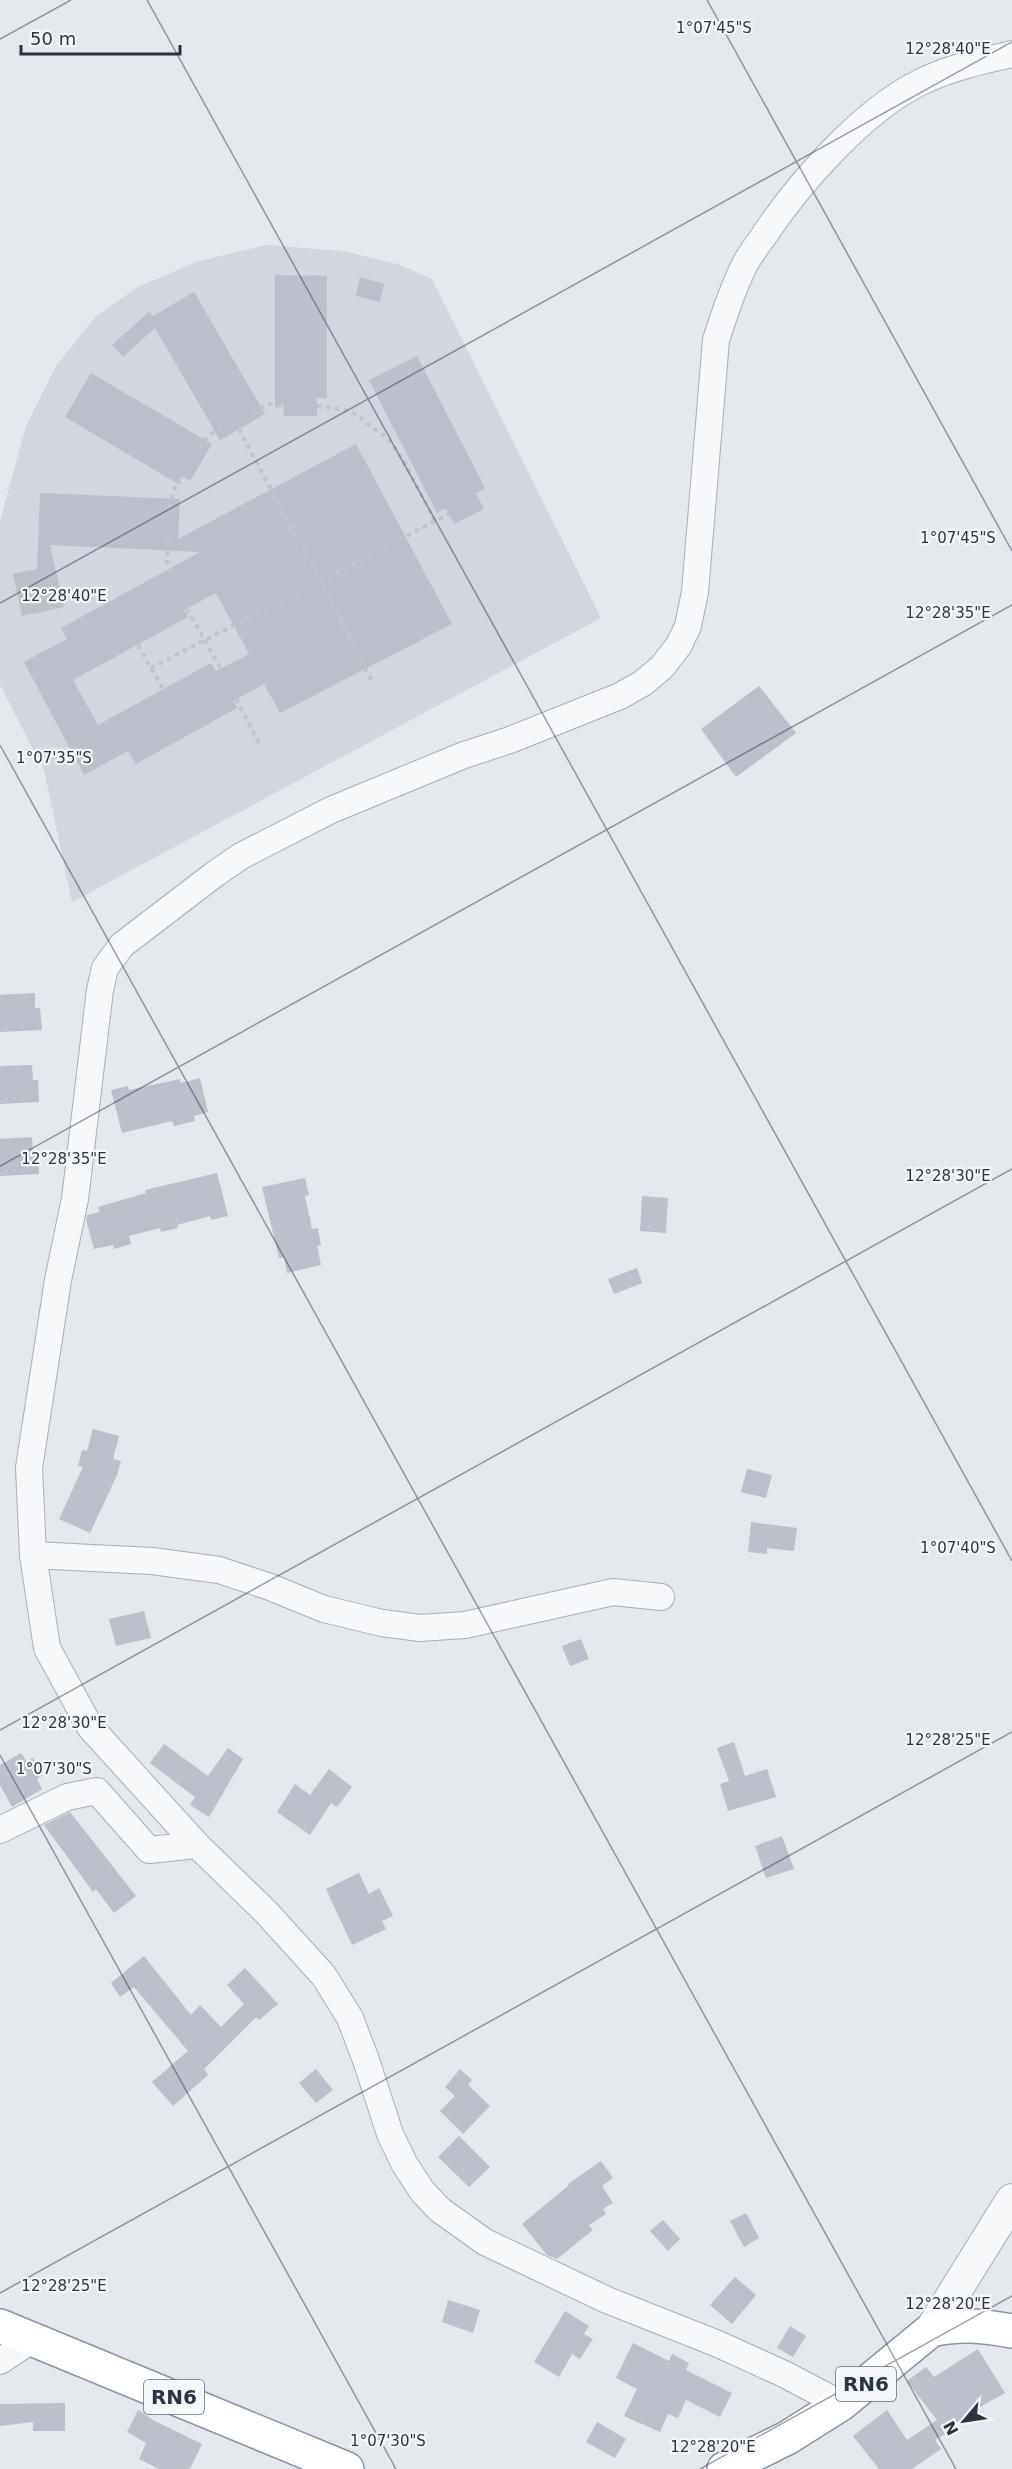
<svg xmlns="http://www.w3.org/2000/svg" width="1012" height="2469" font-family="'DejaVu Sans',sans-serif">
	<style>
		.built { fill: #d2d6de }
		.building { fill: #bbc0ca; fill-rule: evenodd }
		.lines { fill: none; stroke-linecap: round; stroke-linejoin: round }
		.minor-casing { stroke: #a9aeb7; stroke-width: 28 }
		.tertiary-casing { stroke: #a9aeb7; stroke-width: 34 }
		.trunk-casing { stroke: #8b94a3; stroke-width: 36 }
		.path { stroke: #c2c5cb; stroke-width: 4; stroke-dasharray: 4.5 4.5; stroke-linecap: butt }
		.minor { stroke: #f7f8fa; stroke-width: 26 }
		.tertiary { stroke: #f7f8fa; stroke-width: 32 }
		.trunk { stroke: #fff; stroke-width: 33 }
		.ticks { fill: none; stroke: #2b3445; stroke-width: 1.5; stroke-opacity: 0.45 }
		.labels { text-anchor: middle; dominant-baseline: central; stroke-width: 4.5; stroke-linejoin: round; paint-order: stroke }
		.shield { fill: #f4f6f9; stroke: #676e7b; stroke-width: 1.5 }
		.shield-label { font-size: 20px; font-weight: bold; fill: #2b3445 }
		.ticks-label { font-size: 15px; text-anchor: middle; fill: #2b3445; stroke: #f4f6f9; stroke-width: 4.5; stroke-linejoin: round; paint-order: stroke }
	</style>
	<rect width="100%" height="100%" fill="#e4e7ec"/>
	<!-- built -->
	<polygon class="built" points="266,245 342,251 397,264 432,279 601,618 72,902 44,770 0,685 0,521 26,426 56,366 95,317 138,287 196,262"/>
	<!-- building -->
	<g class="building">
		<polygon points="275,275 327,276 327,398 317,398 317,416 284,416 283,403 275,408"/>
		<polygon points="360,277 384,284 380,302 356,296"/>
		<polygon points="194,292 265,414 220,440 155,328 123,357 112,345 149,312 153,316"/>
		<polygon points="417,356 485,488 476,493 484,509 454,524 446,508 437,513 369,380"/>
		<polygon points="91,373 212,444 190,481 181,476 180,485 65,417"/>
		<path d="M356,444L452,624L280,713L264,684L233,701L237,708L136,764L128,751L84,775L24,662L67,639L61,628L200,552L50,545L64,607L22,616L13,574L37,569L40,493L180,499L178,539ZM216,593L249,654L216,671L211,663L98,725L73,680L188,617L184,610Z"/>
		<polygon points="759,686 796,733 736,777 701,729"/>
		<polygon points="35,993 35,1008 40,1008 42,1030 0,1032 0,995"/>
		<polygon points="32,1065 33,1080 38,1080 39,1102 0,1104 0,1066"/>
		<polygon points="200,1078 208,1112 194,1116 195,1121 174,1126 172,1121 122,1133 111,1090 128,1086 129,1090 180,1079 181,1083"/>
		<polygon points="32,1137 33,1153 38,1152 39,1174 0,1176 0,1139"/>
		<polygon points="217,1173 228,1216 211,1220 210,1216 177,1225 178,1228 161,1232 160,1228 129,1236 131,1244 114,1249 113,1245 94,1249 86,1220 87,1215 100,1212 98,1207 146,1193 145,1190"/>
		<polygon points="305,1178 309,1195 305,1196 312,1229 318,1228 321,1245 317,1246 321,1265 287,1273 284,1257 279,1258 262,1187"/>
		<polygon points="642,1196 668,1198 666,1233 640,1231"/>
		<polygon points="637,1268 642,1283 614,1294 608,1279"/>
		<polygon points="93,1429 119,1436 113,1459 121,1461 117,1475 90,1533 59,1519 83,1467 78,1466 82,1450 87,1451"/>
		<polygon points="747,1469 772,1475 766,1498 741,1492"/>
		<polygon points="751,1522 797,1528 794,1551 767,1548 767,1554 748,1552"/>
		<polygon points="144,1611 151,1638 116,1646 109,1619"/>
		<polygon points="581,1639 589,1659 570,1666 562,1646"/>
		<polygon points="734,1742 745,1776 767,1769 776,1797 728,1811 720,1784 729,1781 717,1748"/>
		<polygon points="164,1744 208,1776 228,1748 243,1759 209,1817 190,1805 195,1797 150,1763"/>
		<polygon points="21,1753 27,1762 33,1758 43,1775 37,1779 42,1789 12,1807 0,1785 0,1765"/>
		<polygon points="329,1769 352,1787 337,1807 331,1803 310,1835 277,1812 295,1784 310,1795"/>
		<polygon points="70,1812 136,1896 114,1913 96,1889 93,1892 44,1825"/>
		<polygon points="782,1836 794,1869 766,1878 755,1846"/>
		<polygon points="359,1873 369,1894 379,1888 393,1916 382,1921 386,1929 352,1945 326,1889"/>
		<polygon points="144,1956 191,2015 200,2005 221,2027 244,2004 227,1985 245,1968 278,2004 259,2020 256,2017 204,2069 208,2075 173,2106 152,2082 188,2051 134,1987 120,1997 111,1983"/>
		<polygon points="316,2069 333,2090 316,2103 299,2083"/>
		<polygon points="460,2069 472,2080 468,2085 490,2106 463,2134 440,2111 455,2096 445,2087"/>
		<polygon points="459,2136 490,2167 469,2187 438,2157"/>
		<polygon points="601,2161 613,2178 602,2186 613,2203 603,2209 606,2214 589,2225 593,2230 557,2259 547,2255 522,2224 569,2185 568,2184"/>
		<polygon points="746,2213 759,2238 744,2247 730,2221"/>
		<polygon points="663,2220 680,2239 668,2251 650,2231"/>
		<polygon points="735,2277 756,2295 732,2324 710,2305"/>
		<polygon points="448,2300 480,2310 473,2333 442,2322"/>
		<polygon points="565,2311 589,2326 584,2334 593,2339 580,2359 572,2354 559,2377 534,2362"/>
		<polygon points="790,2326 806,2336 793,2357 777,2348"/>
		<polygon points="633,2343 669,2361 672,2354 689,2363 686,2370 732,2393 720,2417 686,2400 678,2418 668,2414 660,2432 624,2416 637,2389 616,2378"/>
		<polygon points="978,2349 1005,2393 964,2416 967,2422 935,2440 941,2449 912,2469 879,2469 853,2436 887,2410 907,2440 937,2420 907,2381 926,2367 934,2377"/>
		<polygon points="65,2403 65,2431 33,2431 33,2422 0,2426 0,2404"/>
		<polygon points="138,2410 153,2420 202,2444 190,2469 159,2469 139,2459 146,2443 127,2432"/>
		<polygon points="597,2422 626,2439 615,2458 586,2442"/>
	</g>
	<g class="lines">
		<defs>
			<g id="minor">
				<polyline points="33,1555 152,1561 219,1570 270,1587 324,1609 382,1623 420,1628 465,1625 613,1592 661,1597"/>
				<polyline points="0,1830 67,1797 97,1791 149,1850 197,1845"/>
				<polyline points="0,2361 32,2340"/>
				<path d="M841,2404L784,2374L718,2344L607,2300L485,2242L440,2210L422,2191L404,2163L390,2134L366,2060L350,2018L324,1976L266,1912L197,1845L90,1727L47,1648L33,1555L29,1468L58,1280L75,1199L100,990L105,968L122,945L215,874L241,856L331,810L464,755L510,740L620,696L643,683L662,667L679,645L688,626L695,592L716,340C724,315 732,291 743,268C748,257 756,247 763,237C798,184 863,110 921,82C949,68 981,61 1012,54"/>
			</g>
			<polyline id="tertiary" points="931,2330 1012,2200"/>
			<g id="trunk">
				<polyline points="0,2326 347,2469"/>
				<path d="M724,2469L787,2438L841,2404L931,2330C959,2323 984,2326 1012,2331"/>
			</g>
		</defs>
		<!-- minor casing -->
		<use href="#minor" class="minor-casing"/>
		<!-- tertiary casing -->
		<use href="#tertiary" class="tertiary-casing"/>
		<!-- trunk casing -->
		<use href="#trunk" class="trunk-casing"/>
		<!-- path -->
		<g class="path">
			<polyline points="317,406 351,411 387,438 402,458 435,521"/>
			<polyline points="252,412 268,404 283,406"/>
			<polyline points="239,429 372,681"/>
			<polyline points="199,448 209,435 223,428"/>
			<polyline points="170,508 173,492 181,476"/>
			<polyline points="168,542 167,564 173,578"/>
			<polyline points="187,609 221,669"/>
			<polyline points="138,645 163,689"/>
			<polyline points="151,668 449,514"/>
			<polyline points="236,699 259,743"/>
		</g>
		<!-- minor -->
		<use href="#minor" class="minor"/>
		<!-- tertiary -->
		<use href="#tertiary" class="tertiary"/>
		<!-- trunk -->
		<use href="#trunk" class="trunk"/>
	</g>
	<!-- ticks -->
	<path class="ticks" d="M147,0L1012,1561M707,0L1012,551M0,39L71,0M0,603L1012,42M0,745L956,2469M0,1166L1012,605M0,1730L1012,1169M0,1755L396,2469M0,2293L1012,1732M700,2469L1012,2296"/>
	<g class="labels">
		<!-- shield labels -->
		<g class="shield">
			<rect x="836" y="2367" width="60" height="34" rx="4.5"/>
			<rect x="144" y="2380" width="60" height="34" rx="4.5"/>
		</g>
		<g class="shield-label">
			<text x="866" y="2384">RN6</text>
			<text x="174" y="2397">RN6</text>
		</g>
	</g>
	<g class="ticks-label">
		<text x="714" y="33">1°07'45"S</text>
		<text x="948" y="54">12°28'40"E</text>
		<text x="958" y="543">1°07'45"S</text>
		<text x="64" y="601">12°28'40"E</text>
		<text x="948" y="618">12°28'35"E</text>
		<text x="54" y="763">1°07'35"S</text>
		<text x="64" y="1164">12°28'35"E</text>
		<text x="948" y="1181">12°28'30"E</text>
		<text x="958" y="1553">1°07'40"S</text>
		<text x="64" y="1728">12°28'30"E</text>
		<text x="948" y="1745">12°28'25"E</text>
		<text x="54" y="1774">1°07'30"S</text>
		<text x="64" y="2291">12°28'25"E</text>
		<text x="948" y="2309">12°28'20"E</text>
		<text x="388" y="2446">1°07'30"S</text>
		<text x="713" y="2452">12°28'20"E</text>
	</g>
	<!-- north arrow -->
	<g transform="translate(964 2421) rotate(241)" stroke="#f4f6f9" stroke-width="4.5" paint-order="stroke">
	<path d="M0-4.5L10 22L0 15L-10 22Z" fill="#2b3445"/>
	<text y="-9" font-size="16" font-weight="bold" text-anchor="middle" fill="#2b3445">N</text>
	</g>
	<!-- scale -->
	<path d="M21 45v9h159v-9" fill="none" stroke="#2b3445" stroke-width="3"/>
	<text x="30" y="45" font-size="18" fill="#2b3445" stroke="#f4f6f9" stroke-width="4.5" paint-order="stroke">50 m</text>
</svg>
